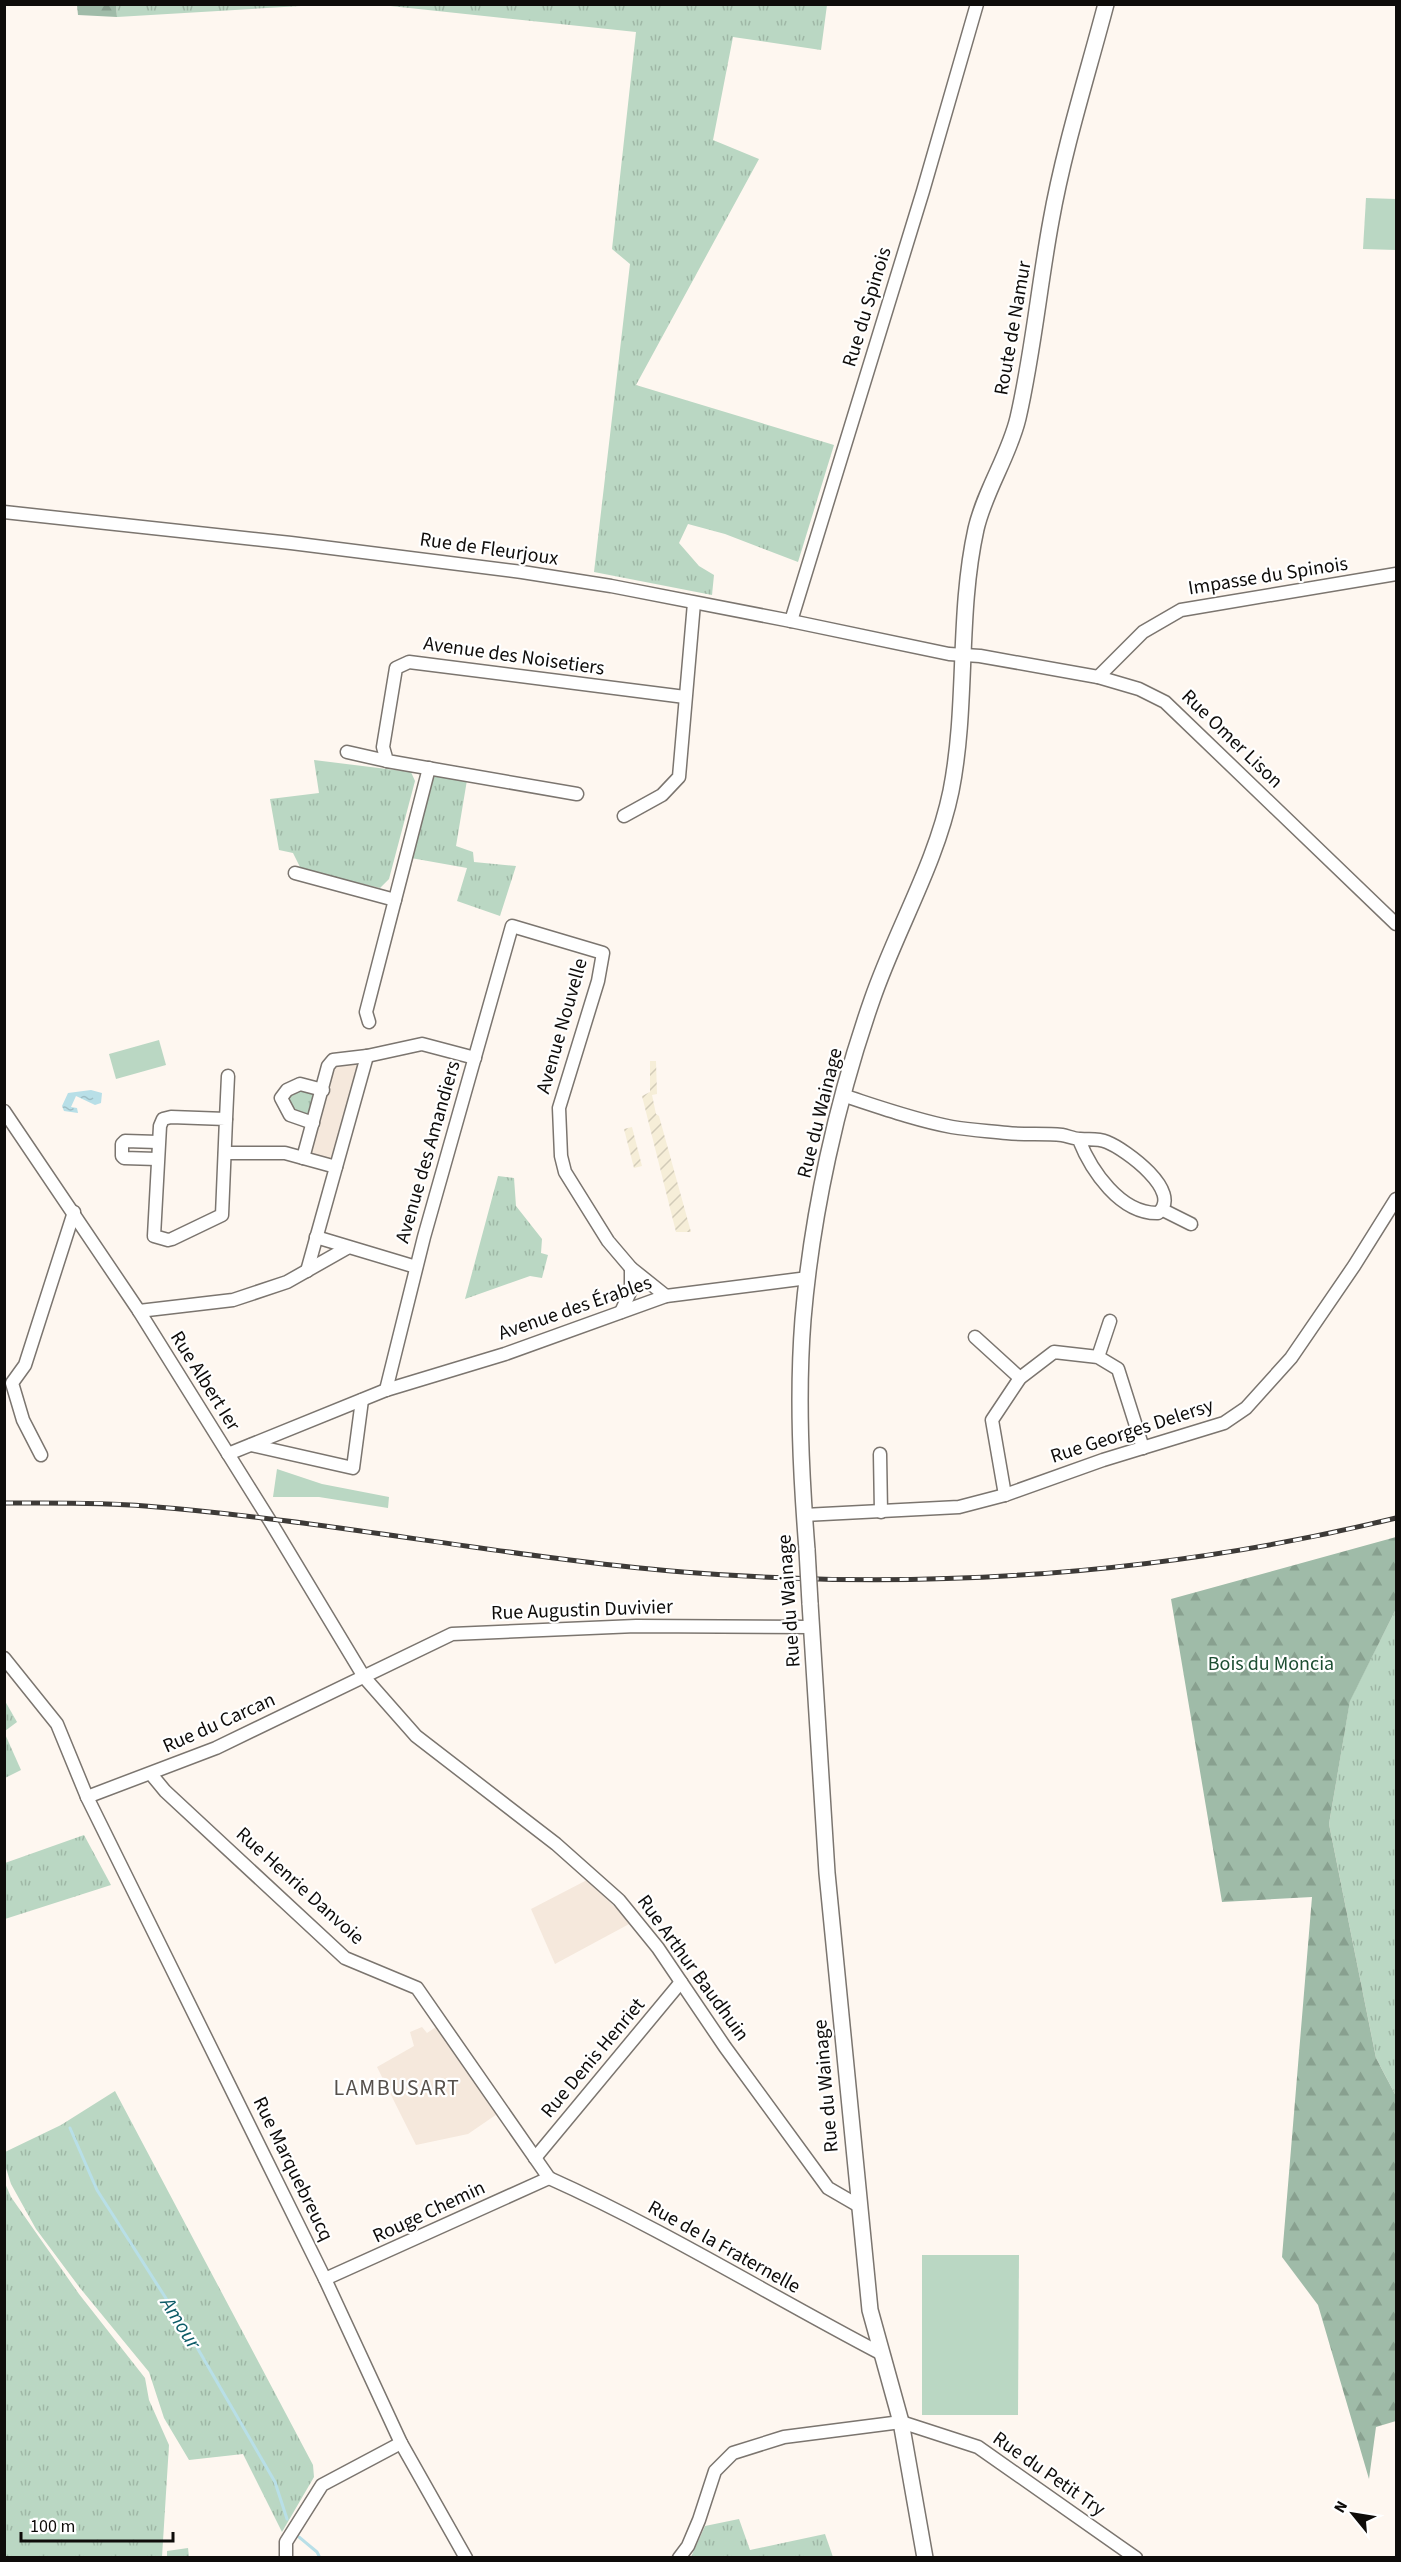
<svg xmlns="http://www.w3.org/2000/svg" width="1401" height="2562" font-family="'Source Sans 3',sans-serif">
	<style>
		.industrial { fill: url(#industrial-furrows) }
		.built { fill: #f5e8dc }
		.grass { fill: url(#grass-tufts) }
		.forest { fill: url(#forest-firs) }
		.park { fill: #bad7c3 }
		.water { fill: url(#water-ripples) }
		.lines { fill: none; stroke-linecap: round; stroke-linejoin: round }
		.stream { stroke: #b8dfe7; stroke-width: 3 }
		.minor-casing { stroke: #7b756f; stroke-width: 15 }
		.major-casing { stroke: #7b756f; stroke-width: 18 }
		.minor { stroke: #fff; stroke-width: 12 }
		.major { stroke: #fff; stroke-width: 15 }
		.rail-casing { stroke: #3d3a37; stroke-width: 5 }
		.rail { stroke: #fff; stroke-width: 3; stroke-dasharray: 9; stroke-linecap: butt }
		.major-bridge-casing { stroke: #7b756f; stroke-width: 18; stroke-linecap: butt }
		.major-bridge { stroke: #fff; stroke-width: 15 }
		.labels { text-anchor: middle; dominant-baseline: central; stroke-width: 4.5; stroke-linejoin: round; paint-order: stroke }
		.street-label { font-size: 20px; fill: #0e0c0a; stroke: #fff }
		.park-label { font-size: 20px; fill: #1d4e32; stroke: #fff }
		.water-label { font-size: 21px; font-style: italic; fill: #0d5c68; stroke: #fff }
		.quarter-label { font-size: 22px; letter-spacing: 1.5px; fill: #56504b; stroke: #fff }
	</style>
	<defs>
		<pattern id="industrial-furrows" width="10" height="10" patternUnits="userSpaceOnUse" patternTransform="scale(1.5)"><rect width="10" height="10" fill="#f6eed8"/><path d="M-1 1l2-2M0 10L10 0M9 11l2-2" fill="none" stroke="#d2cbb8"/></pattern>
		<pattern id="grass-tufts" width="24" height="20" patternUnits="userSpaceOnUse" patternTransform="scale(1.5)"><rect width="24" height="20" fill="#bad7c3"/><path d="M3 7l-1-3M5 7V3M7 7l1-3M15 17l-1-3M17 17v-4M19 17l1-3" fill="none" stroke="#9fb7a6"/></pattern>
		<pattern id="forest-firs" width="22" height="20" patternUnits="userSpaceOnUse" patternTransform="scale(1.5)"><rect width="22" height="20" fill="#9fbba8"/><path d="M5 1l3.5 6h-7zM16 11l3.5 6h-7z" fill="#88a08f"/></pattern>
		<pattern id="water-ripples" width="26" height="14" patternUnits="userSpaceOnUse" patternTransform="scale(1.5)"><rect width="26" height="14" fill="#b8dfe7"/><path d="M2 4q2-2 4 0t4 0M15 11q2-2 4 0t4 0" fill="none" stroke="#9dbec5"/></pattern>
	</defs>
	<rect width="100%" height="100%" fill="#fef7f0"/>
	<!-- industrial -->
	<g class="industrial">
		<polygon points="650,1061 656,1061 657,1094 652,1095 656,1114 659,1116 691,1232 676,1232 642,1096 650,1092"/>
		<polygon points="632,1127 642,1166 634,1168 624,1129"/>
	</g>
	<!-- built -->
	<g class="built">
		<polygon points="361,1061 334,1161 309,1157 333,1065"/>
		<polygon points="587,1880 631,1923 555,1964 531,1909"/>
		<polygon points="422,2027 427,2033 436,2027 500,2112 468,2134 416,2145 377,2067 414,2046 410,2032"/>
	</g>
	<!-- grass -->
	<g class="grass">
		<polygon points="116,4 318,5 117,17"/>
		<polygon points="381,5 827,5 821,50 733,37 713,140 759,159 636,385 834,445 798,562 725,534 688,524 679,543 699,566 714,575 712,595 594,572 630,264 612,249 636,32"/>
		<polygon points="314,760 411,772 415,781 389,879 380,888 301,869 293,853 279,850 270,799 319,793"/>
		<polygon points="432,777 448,777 467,780 456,846 473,852 474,862 516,866 500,916 457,901 467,868 411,858"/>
		<polygon points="301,1088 318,1093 311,1118 294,1113 287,1096"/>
		<polygon points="498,1176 514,1178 516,1206 542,1239 541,1253 548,1255 542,1278 530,1276 465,1299"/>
		<polygon points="1396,1609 1396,2096 1376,2058 1329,1824 1350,1700"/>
		<polygon points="5,1701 17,1722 5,1731 4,1731"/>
		<polygon points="5,1734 21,1770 5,1778 4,1778"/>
		<polygon points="84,1835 111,1885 5,1919 5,1863"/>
		<polygon points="115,2091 313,2465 314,2477 282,2532 243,2454 189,2460 164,2418 149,2372 80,2288 36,2229 11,2184 5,2165 5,2152 61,2125"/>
		<polygon points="4,2181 11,2197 79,2294 145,2378 149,2400 169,2445 162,2557 5,2557"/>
		<polygon points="739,2519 750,2550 825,2534 833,2557 691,2557 705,2526"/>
		<polygon points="188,2548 189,2557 167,2557 167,2551"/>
	</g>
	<!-- forest -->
	<g class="forest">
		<polygon points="77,5 116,5 117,17 78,15"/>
		<polygon points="1396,1537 1396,1609 1350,1701 1329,1824 1376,2058 1396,2096 1396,2421 1376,2427 1369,2479 1318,2305 1282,2257 1312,1897 1222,1902 1171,1599"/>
	</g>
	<!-- park -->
	<g class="park">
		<polygon points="1366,198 1396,199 1396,250 1363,249"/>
		<polygon points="159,1040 166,1065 116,1079 109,1054"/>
		<polygon points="277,1469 322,1484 389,1497 388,1508 319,1497 273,1497"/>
		<polygon points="922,2255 1019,2255 1018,2415 922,2415"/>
	</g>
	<!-- water -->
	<polygon class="water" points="91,1090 102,1093 101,1103 95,1105 76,1096 71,1107 77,1108 78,1113 64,1111 62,1106 68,1093"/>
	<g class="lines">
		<!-- stream -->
		<g class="stream">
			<polyline points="70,2128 97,2190 195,2344 275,2482 287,2519"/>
			<polyline points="299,2537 317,2552 320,2558"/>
		</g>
		<defs>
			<g id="minor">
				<polyline points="4,512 291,543 522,572 611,586 791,621 949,654 980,656 1098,677 1139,689 1165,702 1396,924"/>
				<polyline points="791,621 923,191 977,4"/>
				<polyline points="1098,677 1143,632 1181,610 1396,574"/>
				<polyline points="347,752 387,761"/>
				<polyline points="577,794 387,761 383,747 396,668 409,662 685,697"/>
				<polyline points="624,816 662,795 679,777 694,603"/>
				<polyline points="295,873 395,900"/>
				<polyline points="369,1022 366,1012 429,768"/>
				<path d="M842,1095C879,1107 915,1120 952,1127C970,1130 989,1131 1007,1133C1025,1135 1044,1133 1062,1135C1068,1136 1074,1139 1080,1139C1090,1140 1097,1138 1107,1142C1125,1149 1184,1192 1158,1213C1120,1214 1091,1170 1079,1140"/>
				<polyline points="4,1111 139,1311 270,1521 364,1677 416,1736 556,1844 619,1900 658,1948 725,2047 828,2188 859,2206"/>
				<polygon points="171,1117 226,1119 222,1215 172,1239 168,1240 154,1236 160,1126 163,1119"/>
				<polyline points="226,1119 228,1076"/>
				<polyline points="313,1123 290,1115 281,1098 287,1090 300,1084 323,1090"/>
				<polyline points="225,1153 285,1153 336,1167"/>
				<polyline points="303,1158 328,1066 333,1060 367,1056 422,1044 475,1058"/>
				<polyline points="157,1159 124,1158 122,1156 122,1144 125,1141 158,1142"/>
				<polyline points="1163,1210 1191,1224"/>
				<polyline points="316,1237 416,1267"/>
				<polyline points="307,1271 367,1056"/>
				<polyline points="139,1311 233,1300 287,1282 347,1248"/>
				<polyline points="621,1312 631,1290 631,1268"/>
				<polyline points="975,1337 1020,1378"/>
				<polyline points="1098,1357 1110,1321"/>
				<polyline points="386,1390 424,1237 512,926 603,953 598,981 559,1108 561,1156 565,1172 608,1241 631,1268 666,1296"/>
				<polyline points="251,1445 353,1468 362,1400"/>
				<polyline points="228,1454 386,1390 505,1354 666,1296 808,1278"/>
				<polyline points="880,1454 881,1512"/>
				<polyline points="41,1455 23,1420 12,1383 25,1365 74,1212"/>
				<polyline points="1005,1495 992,1420 1020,1378 1054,1352 1098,1357 1118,1369 1143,1448"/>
				<polyline points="804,1515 959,1507 1005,1495 1103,1460 1224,1423 1246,1408 1291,1358 1354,1266 1396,1199"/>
				<polyline points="4,1658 57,1724 87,1797 325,2279 401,2443 466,2558"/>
				<polyline points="151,1774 165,1791 345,1958 417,1988 549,2178"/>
				<polyline points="87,1797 216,1748 452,1634 636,1626 812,1627"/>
				<polyline points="535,2158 681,1982"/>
				<path d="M549,2178C663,2229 769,2295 880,2353"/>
				<polyline points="325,2279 549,2178"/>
				<polyline points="286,2558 286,2542 322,2485 401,2443"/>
				<polyline points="679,2558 688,2546 699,2520 715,2471 733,2453 784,2437 901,2422 978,2447 1136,2558"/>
			</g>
			<g id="major">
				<path d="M807,1550C801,1474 797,1396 803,1319C812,1213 837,1100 872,1000C896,930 936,864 951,791C968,705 957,615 976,529C985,490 1009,456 1018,418C1033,353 1039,286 1051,221C1064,148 1087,76 1106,4"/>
				<polyline points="810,1603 827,1873 870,2310 901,2422 925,2558"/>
			</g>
		</defs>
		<!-- minor casing -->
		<use href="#minor" class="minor-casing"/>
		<!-- major casing -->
		<use href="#major" class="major-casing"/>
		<!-- minor -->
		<use href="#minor" class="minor"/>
		<!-- major -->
		<use href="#major" class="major"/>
		<defs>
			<path id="rail" d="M4,1503C51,1503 98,1502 145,1506C325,1520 504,1557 683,1572C923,1591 1163,1575 1396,1518"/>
		</defs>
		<!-- rail casing -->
		<use href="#rail" class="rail-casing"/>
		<!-- rail -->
		<use href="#rail" class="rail"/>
		<defs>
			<polyline id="major-bridge" points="807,1550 810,1603"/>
		</defs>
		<!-- major-bridge casing -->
		<use href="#major-bridge" class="major-bridge-casing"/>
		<!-- major-bridge -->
		<use href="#major-bridge" class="major-bridge"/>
	</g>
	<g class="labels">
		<!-- street labels -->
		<g class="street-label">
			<text transform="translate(867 307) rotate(-73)">Rue du Spinois</text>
			<text transform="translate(1013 328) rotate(-80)">Route de Namur</text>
			<text transform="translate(489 549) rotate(8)">Rue de Fleurjoux</text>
			<text transform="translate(1268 576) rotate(-9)">Impasse du Spinois</text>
			<text transform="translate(514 656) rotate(8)">Avenue des Noisetiers</text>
			<text transform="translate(1232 739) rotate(44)">Rue Omer Lison</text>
			<text transform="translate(562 1026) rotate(-74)">Avenue Nouvelle</text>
			<text transform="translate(820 1113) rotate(-76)">Rue du Wainage</text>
			<text transform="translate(428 1152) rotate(-74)">Avenue des Amandiers</text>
			<text transform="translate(575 1308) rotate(-19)">Avenue des Érables</text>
			<text transform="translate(205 1381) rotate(58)">Rue Albert Ier</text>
			<text transform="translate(1132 1431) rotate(-18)">Rue Georges Delersy</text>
			<text transform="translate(789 1601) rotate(-94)">Rue du Wainage</text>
			<text transform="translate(582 1610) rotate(-2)">Rue Augustin Duvivier</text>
			<text transform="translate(219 1723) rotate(-24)">Rue du Carcan</text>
			<text transform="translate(300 1886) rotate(42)">Rue Henrie Danvoie</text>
			<text transform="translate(693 1968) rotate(54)">Rue Arthur Baudhuin</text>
			<text transform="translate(593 2058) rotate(-50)">Rue Denis Henriet</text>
			<text transform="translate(826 2086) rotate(-95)">Rue du Wainage</text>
			<text transform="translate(293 2169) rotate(64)">Rue Marquebreucq</text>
			<text transform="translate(429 2212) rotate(-25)">Rouge Chemin</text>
			<text transform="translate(724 2247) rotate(29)">Rue de la Fraternelle</text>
			<text transform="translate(1049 2474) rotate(35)">Rue du Petit Try</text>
		</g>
		<!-- park labels -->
		<g class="park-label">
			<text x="1271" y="1664">Bois du Moncia</text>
		</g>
		<!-- water labels -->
		<g class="water-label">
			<text transform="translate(181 2323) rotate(58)">Amour</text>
		</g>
		<!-- quarter labels -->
		<g class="quarter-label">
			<text x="397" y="2088">LAMBUSART</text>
		</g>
	</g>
	<!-- border -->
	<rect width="1401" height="2562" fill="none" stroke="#0e0c0a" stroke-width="12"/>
	<!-- north arrow -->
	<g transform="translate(1353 2514) rotate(300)" stroke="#ffffff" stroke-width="4.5" paint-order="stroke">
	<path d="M0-4.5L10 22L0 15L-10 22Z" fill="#0e0c0a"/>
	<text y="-9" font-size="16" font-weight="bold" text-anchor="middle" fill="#0e0c0a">N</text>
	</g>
	<!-- scale -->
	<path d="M21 2532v9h152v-9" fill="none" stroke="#0e0c0a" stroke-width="3"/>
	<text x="30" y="2532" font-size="18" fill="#0e0c0a" stroke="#ffffff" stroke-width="4.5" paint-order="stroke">100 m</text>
</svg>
